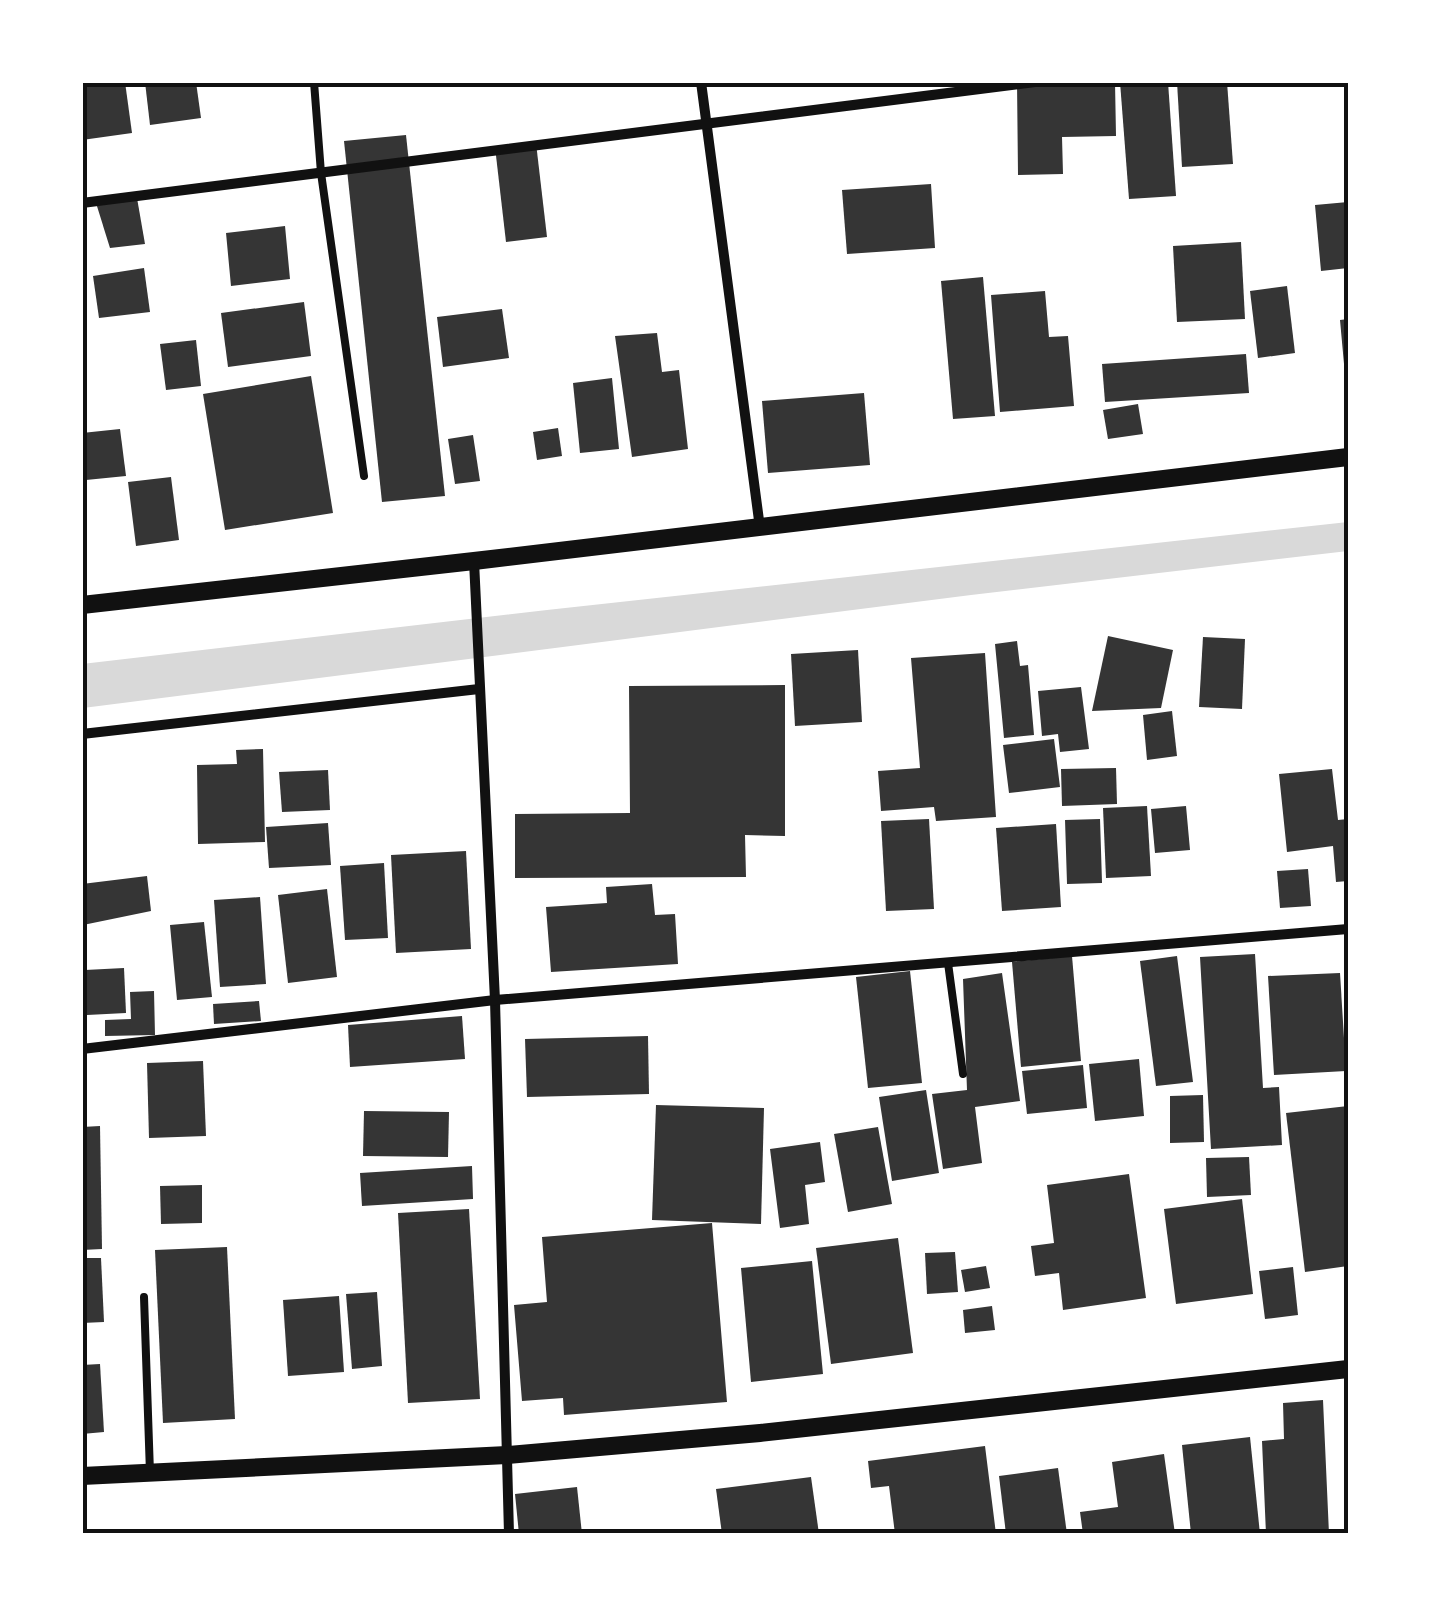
<svg xmlns="http://www.w3.org/2000/svg" width="1431" height="1616" font-family="'Asap Condensed',sans-serif">
	<style>
		.water { fill: #d9d9d9 }
		.building { fill: #353535 }
		.lines { fill: none; stroke-linecap: round; stroke-linejoin: round }
		.service { stroke: #111; stroke-width: 8 }
		.minor { stroke: #111; stroke-width: 10 }
		.tertiary { stroke: #111; stroke-width: 18 }
		.neatline { fill: none; stroke: #111; stroke-width: 4 }
	</style>
	<rect width="100%" height="100%" fill="#fff"/>
	<!-- water -->
	<polygon class="water" points="1348,522 1348,551 971,595 83,708 82,664 547,610"/>
	<!-- building -->
	<g class="building">
		<polygon points="82,82 125,82 132,133 82,140"/>
		<polygon points="145,82 196,82 201,118 150,125"/>
		<polygon points="1017,82 1115,82 1116,136 1062,137 1063,174 1018,175"/>
		<polygon points="1120,82 1168,82 1176,196 1129,199"/>
		<polygon points="1177,82 1227,82 1233,164 1182,167"/>
		<polygon points="406,135 445,496 382,502 344,141"/>
		<polygon points="536,143 547,237 506,242 495,147"/>
		<polygon points="931,184 935,248 847,254 842,190"/>
		<polygon points="137,198 145,244 110,248 96,203"/>
		<polygon points="1348,202 1348,268 1321,271 1315,205"/>
		<polygon points="285,226 290,279 231,286 226,233"/>
		<polygon points="1241,242 1245,319 1177,322 1173,246"/>
		<polygon points="144,268 150,312 99,318 93,276"/>
		<polygon points="983,277 995,416 953,419 941,281"/>
		<polygon points="1287,286 1295,353 1258,358 1250,291"/>
		<polygon points="1045,291 1049,337 1068,336 1074,406 1000,412 991,295"/>
		<polygon points="304,302 311,356 228,367 221,313"/>
		<polygon points="502,309 509,358 443,367 437,317"/>
		<polygon points="1348,319 1348,385 1346,386 1340,320"/>
		<polygon points="657,333 662,372 679,370 688,449 632,457 615,336"/>
		<polygon points="196,340 201,386 166,390 160,344"/>
		<polygon points="1246,354 1249,393 1105,402 1102,364"/>
		<polygon points="311,376 333,513 225,530 203,394"/>
		<polygon points="612,378 619,449 580,453 573,383"/>
		<polygon points="864,393 870,465 768,473 762,401"/>
		<polygon points="1138,404 1143,434 1108,439 1103,410"/>
		<polygon points="558,428 562,456 537,460 533,432"/>
		<polygon points="120,429 126,476 86,480 82,433"/>
		<polygon points="473,435 480,481 455,484 448,439"/>
		<polygon points="171,477 179,540 136,546 128,482"/>
		<polygon points="1108,636 1173,650 1161,708 1092,711"/>
		<polygon points="1203,637 1245,639 1242,709 1199,707"/>
		<polygon points="1017,641 1020,666 1028,665 1034,735 1004,738 995,644"/>
		<polygon points="858,650 862,722 795,726 791,654"/>
		<polygon points="985,653 996,817 936,821 934,807 881,811 878,771 920,768 911,658"/>
		<polygon points="785,685 785,836 745,835 746,877 515,878 515,814 630,813 629,686"/>
		<polygon points="1081,687 1089,749 1060,752 1058,734 1042,736 1038,691"/>
		<polygon points="1172,711 1177,756 1147,760 1143,715"/>
		<polygon points="1054,739 1060,787 1009,793 1003,745"/>
		<polygon points="263,749 265,842 198,844 197,765 237,764 236,750"/>
		<polygon points="1116,768 1117,804 1062,806 1061,769"/>
		<polygon points="1332,769 1338,820 1348,819 1348,881 1336,882 1333,846 1287,852 1279,774"/>
		<polygon points="328,770 330,810 282,812 279,772"/>
		<polygon points="1147,806 1151,876 1106,878 1103,808"/>
		<polygon points="1186,806 1190,850 1155,853 1151,809"/>
		<polygon points="929,819 934,909 886,911 881,821"/>
		<polygon points="1100,819 1102,883 1067,884 1065,820"/>
		<polygon points="328,823 331,865 269,868 266,827"/>
		<polygon points="1056,824 1061,907 1002,911 996,828"/>
		<polygon points="466,851 471,949 396,953 391,855"/>
		<polygon points="384,863 388,938 345,940 340,866"/>
		<polygon points="1308,869 1311,906 1280,908 1277,871"/>
		<polygon points="147,876 151,911 83,925 82,884"/>
		<polygon points="652,884 655,915 675,914 678,964 551,972 546,907 607,903 606,887"/>
		<polygon points="327,889 337,977 288,983 278,895"/>
		<polygon points="260,897 266,984 220,987 214,900"/>
		<polygon points="204,922 212,997 177,1000 170,925"/>
		<polygon points="1255,954 1263,1088 1279,1087 1282,1145 1211,1149 1200,957"/>
		<polygon points="1072,956 1081,1061 1021,1067 1012,962"/>
		<polygon points="1177,956 1193,1082 1156,1086 1140,961"/>
		<polygon points="124,968 126,1013 87,1015 85,970"/>
		<polygon points="910,971 922,1083 868,1088 856,977"/>
		<polygon points="1002,973 1020,1101 975,1107 982,1163 943,1169 932,1094 967,1090 963,979"/>
		<polygon points="1340,973 1346,1071 1274,1075 1268,976"/>
		<polygon points="154,991 155,1035 105,1036 105,1020 131,1019 130,992"/>
		<polygon points="259,1001 261,1021 214,1024 213,1004"/>
		<polygon points="462,1016 465,1059 350,1067 348,1025"/>
		<polygon points="648,1036 649,1094 527,1097 525,1039"/>
		<polygon points="1139,1059 1144,1116 1095,1121 1089,1064"/>
		<polygon points="203,1061 206,1136 149,1138 147,1063"/>
		<polygon points="1083,1065 1087,1108 1027,1114 1022,1071"/>
		<polygon points="926,1090 939,1173 892,1181 879,1097"/>
		<polygon points="1203,1095 1204,1142 1170,1143 1170,1096"/>
		<polygon points="656,1105 764,1108 761,1224 652,1220"/>
		<polygon points="1348,1106 1348,1266 1305,1272 1286,1113"/>
		<polygon points="364,1111 449,1112 448,1157 363,1156"/>
		<polygon points="100,1126 102,1249 82,1250 82,1127"/>
		<polygon points="878,1127 892,1204 848,1212 834,1134"/>
		<polygon points="820,1142 825,1182 805,1185 809,1224 780,1228 770,1149"/>
		<polygon points="1249,1157 1251,1195 1207,1197 1206,1158"/>
		<polygon points="472,1166 473,1199 362,1206 360,1173"/>
		<polygon points="1129,1174 1146,1298 1063,1310 1059,1273 1035,1276 1031,1246 1054,1243 1047,1185"/>
		<polygon points="202,1185 202,1223 161,1224 160,1186"/>
		<polygon points="1242,1199 1253,1294 1176,1304 1164,1209"/>
		<polygon points="469,1209 480,1399 408,1403 398,1213"/>
		<polygon points="712,1223 727,1402 564,1415 563,1398 522,1401 514,1305 547,1302 542,1237"/>
		<polygon points="898,1238 913,1353 831,1364 816,1248"/>
		<polygon points="227,1247 235,1419 163,1423 155,1250"/>
		<polygon points="955,1252 958,1292 927,1294 925,1253"/>
		<polygon points="82,1258 101,1258 104,1322 82,1323"/>
		<polygon points="812,1261 823,1374 751,1382 741,1268"/>
		<polygon points="986,1266 990,1288 965,1292 961,1270"/>
		<polygon points="1293,1267 1298,1315 1265,1319 1259,1271"/>
		<polygon points="377,1292 382,1366 352,1369 346,1294"/>
		<polygon points="339,1296 344,1372 288,1376 283,1300"/>
		<polygon points="992,1306 995,1330 965,1333 963,1310"/>
		<polygon points="100,1364 104,1432 82,1434 82,1365"/>
		<polygon points="1323,1400 1329,1534 1266,1534 1262,1441 1284,1439 1283,1403"/>
		<polygon points="1250,1437 1260,1534 1191,1534 1182,1445"/>
		<polygon points="985,1446 996,1534 895,1534 889,1486 871,1488 868,1461"/>
		<polygon points="1164,1454 1175,1534 1083,1534 1080,1512 1118,1507 1112,1462"/>
		<polygon points="1058,1468 1067,1534 1006,1534 999,1476"/>
		<polygon points="811,1477 819,1534 722,1534 716,1489"/>
		<polygon points="577,1487 582,1534 519,1534 515,1494"/>
	</g>
	<g class="lines">
		<!-- service -->
		<g class="service">
			<polyline points="314,82 321,173 364,476"/>
			<polyline points="948,963 963,1074"/>
			<polyline points="144,1297 150,1473"/>
		</g>
		<!-- minor -->
		<g class="minor">
			<polyline points="701,82 760,528"/>
			<polyline points="82,203 1035,82"/>
			<polyline points="474,561 495,1000 509,1534"/>
			<polyline points="82,734 479,689"/>
			<polyline points="82,1049 495,1000 1348,929"/>
		</g>
		<!-- tertiary -->
		<g class="tertiary">
			<polyline points="82,605 474,561 1348,457"/>
			<polyline points="82,1476 507,1455 760,1433 1348,1369"/>
		</g>
	</g>
	<!-- border -->
	<rect width="1431" height="1616" fill="none" stroke="#ffffff" stroke-width="170"/>
	<rect x="85" y="85" width="1261" height="1446" class="neatline"/>
</svg>
